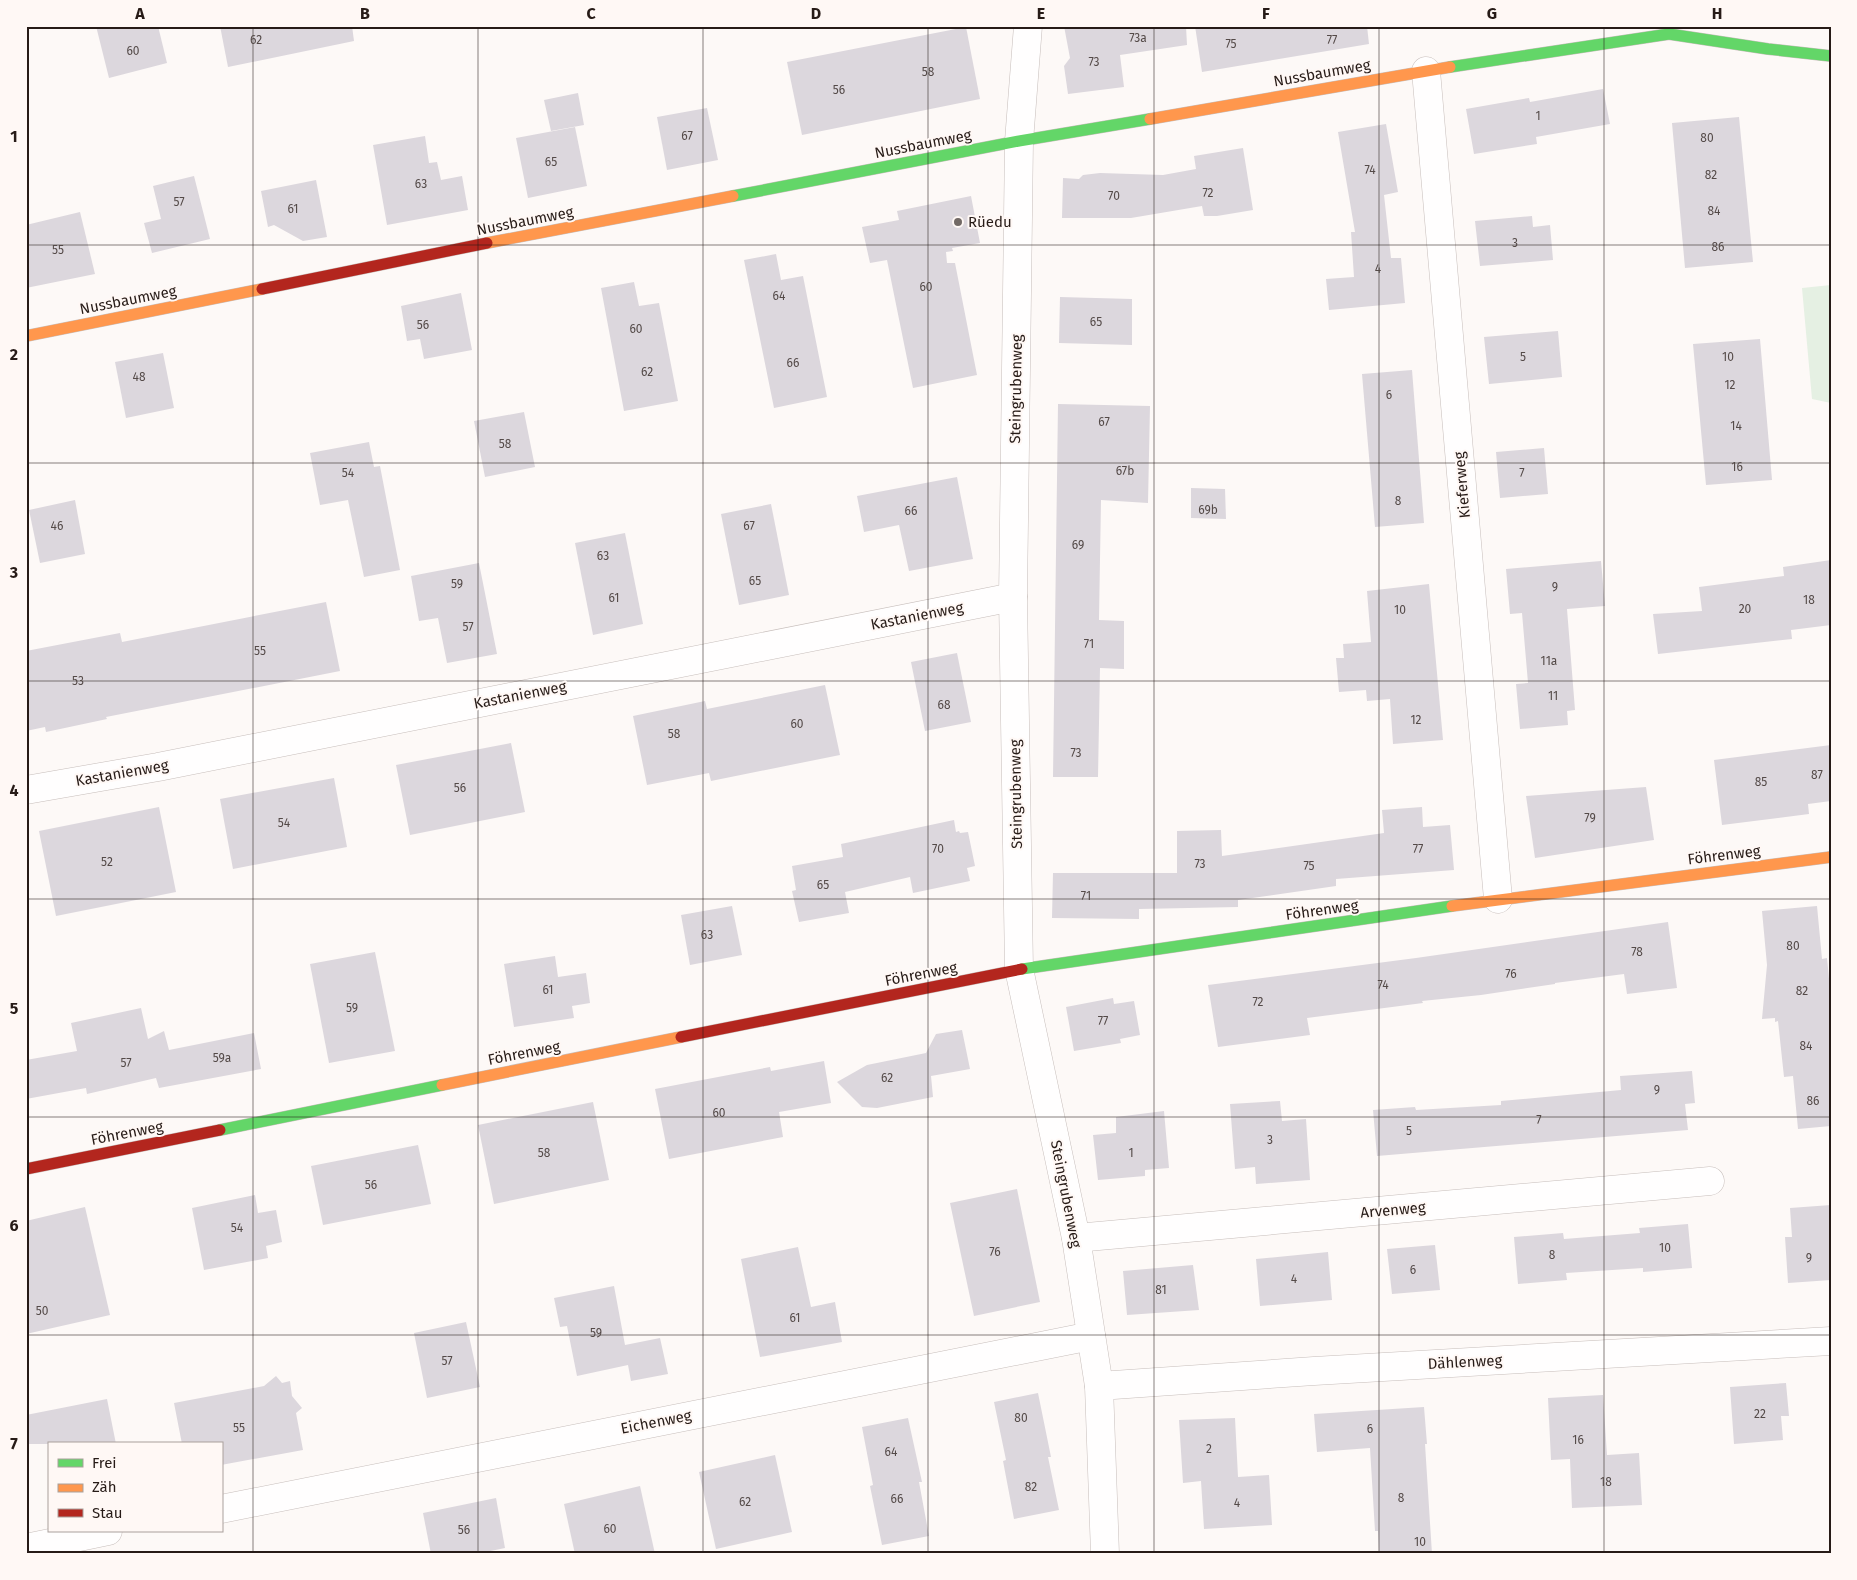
<svg xmlns="http://www.w3.org/2000/svg" width="1857" height="1580" font-family="'Fira Sans',sans-serif">
	<style>
		.green { fill: #e5f0e3 }
		.building { fill: #dcd7dd }
		.lines { fill: none; stroke-linecap: round; stroke-linejoin: round }
		.street-casing { stroke: #c7bebb; stroke-width: 29 }
		.fast-casing { stroke: #c7bebb; stroke-width: 12 }
		.slow-casing { stroke: #c7bebb; stroke-width: 12 }
		.jam-casing { stroke: #c7bebb; stroke-width: 12 }
		.street { stroke: #fffefe; stroke-width: 28 }
		.fast { stroke: #63d668; stroke-width: 11 }
		.slow { stroke: #ff974d; stroke-width: 11 }
		.jam { stroke: #b3261e; stroke-width: 11 }
		.grid { fill: none; stroke: #271b17; stroke-width: 1; stroke-opacity: 0.55 }
		.poi-dot { fill: #726965; stroke: #fff8f5; stroke-width: 2 }
		.labels { text-anchor: middle; dominant-baseline: central; stroke-width: 4; stroke-linejoin: round; paint-order: stroke }
		.number-label { font-size: 12px; fill: #544a48 }
		.street-label { font-size: 15px; fill: #271b17; stroke: #fff8f5 }
		.poi-label { font-size: 15px; fill: #271b17; stroke: #fff8f5; text-anchor: start }
		.neatline { fill: none; stroke: #271b17; stroke-width: 2 }
		.grid-label { font-size: 16px; text-anchor: middle; font-weight: bold; fill: #271b17 }
	</style>
	<rect width="100%" height="100%" fill="#fdf9f7"/>
	<!-- green -->
	<polygon class="green" points="1831,285 1831,403 1812,399 1802,288"/>
	<!-- building -->
	<g class="building">
		<polygon points="96,26 158,26 167,63 109,78"/>
		<polygon points="220,26 352,26 354,41 228,67"/>
		<polygon points="1064,26 1186,26 1187,45 1120,55 1124,87 1068,94 1064,66 1070,58"/>
		<polygon points="1195,26 1367,26 1369,44 1202,72"/>
		<polygon points="966,27 980,99 802,135 787,62"/>
		<polygon points="1603,89 1610,124 1536,137 1537,144 1474,154 1466,109 1529,98 1530,102"/>
		<polygon points="578,93 584,125 551,131 544,100"/>
		<polygon points="707,108 718,160 667,170 657,117"/>
		<polygon points="1739,117 1753,262 1685,268 1672,123"/>
		<polygon points="1386,124 1398,192 1384,195 1391,258 1401,258 1405,303 1329,310 1326,279 1354,277 1351,232 1355,232 1338,132"/>
		<polygon points="575,127 587,186 528,198 516,138"/>
		<polygon points="425,136 429,163 437,162 441,180 462,176 468,210 387,225 373,145"/>
		<polygon points="1243,148 1253,210 1217,216 1204,216 1202,206 1131,218 1062,218 1063,178 1079,179 1083,175 1100,173 1163,175 1196,169 1194,156"/>
		<polygon points="194,176 210,239 152,253 144,223 161,219 153,186"/>
		<polygon points="316,180 327,237 303,241 274,225 268,227 261,191"/>
		<polygon points="971,196 980,243 952,248 953,251 946,252 947,263 955,263 977,375 913,388 887,260 870,263 862,227 899,220 897,211"/>
		<polygon points="80,212 95,274 26,288 26,225"/>
		<polygon points="1532,216 1533,227 1550,225 1553,260 1480,266 1475,221"/>
		<polygon points="776,254 781,280 803,276 827,397 774,408 744,260"/>
		<polygon points="634,282 639,306 659,303 678,401 624,411 601,288"/>
		<polygon points="461,293 472,350 424,359 420,339 407,341 401,306"/>
		<polygon points="1060,297 1132,299 1132,345 1059,343"/>
		<polygon points="1558,331 1562,377 1489,384 1484,337"/>
		<polygon points="1760,339 1772,480 1706,485 1693,344"/>
		<polygon points="163,353 174,408 126,418 115,362"/>
		<polygon points="1412,370 1424,523 1375,527 1362,374"/>
		<polygon points="1058,404 1150,406 1148,503 1101,500 1099,620 1124,621 1124,669 1100,668 1098,777 1053,777"/>
		<polygon points="524,412 535,467 485,477 474,421"/>
		<polygon points="369,442 374,467 380,466 400,570 364,577 348,500 320,505 310,453"/>
		<polygon points="1544,448 1548,494 1500,498 1496,452"/>
		<polygon points="957,477 973,559 909,571 899,525 864,532 857,496"/>
		<polygon points="1191,488 1225,489 1226,519 1191,518"/>
		<polygon points="75,500 85,554 40,563 29,510"/>
		<polygon points="771,504 789,595 739,605 721,514"/>
		<polygon points="625,533 643,624 593,635 575,543"/>
		<polygon points="1831,560 1831,625 1791,630 1792,639 1658,654 1653,614 1702,611 1699,587 1784,576 1783,567"/>
		<polygon points="1601,561 1605,606 1567,609 1575,710 1567,711 1568,725 1520,729 1516,684 1528,683 1522,613 1510,614 1506,569"/>
		<polygon points="479,563 497,654 447,663 438,618 419,621 411,576"/>
		<polygon points="1429,584 1443,740 1393,744 1390,699 1367,701 1366,690 1339,692 1336,658 1344,658 1343,644 1371,642 1367,591"/>
		<polygon points="326,602 340,671 106,717 107,719 46,732 45,727 26,731 26,651 120,633 122,642"/>
		<polygon points="957,653 971,722 925,731 911,662"/>
		<polygon points="825,685 840,755 711,781 709,773 647,785 633,716 705,701 707,709"/>
		<polygon points="511,743 525,812 410,835 396,765"/>
		<polygon points="1831,745 1831,801 1808,804 1809,814 1722,825 1714,760"/>
		<polygon points="334,778 347,847 233,869 220,799"/>
		<polygon points="1646,787 1654,840 1535,858 1526,796"/>
		<polygon points="159,807 176,892 56,916 39,831"/>
		<polygon points="1422,807 1423,827 1450,825 1454,870 1336,879 1336,886 1238,900 1238,907 1139,909 1139,919 1052,918 1053,873 1177,873 1177,831 1221,830 1222,856 1384,833 1382,810"/>
		<polygon points="954,820 956,832 959,831 960,833 968,832 975,866 967,868 970,881 913,893 910,877 845,892 849,913 799,922 792,891 796,890 792,866 843,857 841,844"/>
		<polygon points="732,906 742,955 690,965 681,915"/>
		<polygon points="1817,906 1822,959 1827,958 1831,999 1831,1126 1798,1129 1793,1076 1784,1077 1778,1021 1775,1022 1775,1018 1762,1019 1767,965 1762,911"/>
		<polygon points="1668,922 1677,988 1627,994 1624,974 1555,983 1555,984 1481,995 1422,1001 1423,1003 1307,1018 1310,1035 1218,1047 1208,985 1416,958"/>
		<polygon points="375,952 395,1051 329,1063 310,964"/>
		<polygon points="555,956 558,977 586,973 590,1003 572,1006 574,1018 514,1027 504,964"/>
		<polygon points="1113,998 1114,1004 1134,1001 1140,1035 1120,1039 1121,1043 1074,1051 1066,1007"/>
		<polygon points="141,1008 148,1039 164,1031 169,1050 254,1033 261,1069 159,1088 156,1078 87,1094 86,1088 26,1099 26,1060 77,1051 71,1023"/>
		<polygon points="962,1030 970,1069 931,1076 933,1097 877,1108 862,1107 837,1082 867,1065 926,1053 936,1034"/>
		<polygon points="824,1061 831,1103 779,1112 783,1137 669,1159 655,1089 770,1067 771,1071"/>
		<polygon points="1692,1071 1695,1103 1685,1104 1688,1130 1377,1156 1373,1110 1415,1107 1416,1110 1501,1105 1501,1101 1621,1090 1620,1076"/>
		<polygon points="1280,1101 1282,1121 1306,1119 1310,1180 1256,1184 1255,1167 1235,1169 1230,1104"/>
		<polygon points="593,1102 609,1180 494,1204 478,1125"/>
		<polygon points="1164,1111 1169,1168 1145,1170 1145,1176 1098,1180 1093,1135 1116,1133 1116,1117"/>
		<polygon points="418,1145 431,1204 323,1225 311,1166"/>
		<polygon points="1017,1189 1040,1302 974,1316 950,1203"/>
		<polygon points="255,1195 258,1213 276,1210 282,1242 266,1246 268,1258 204,1270 192,1208"/>
		<polygon points="1831,1205 1831,1280 1788,1283 1785,1237 1792,1237 1790,1208"/>
		<polygon points="85,1207 110,1315 26,1334 26,1221"/>
		<polygon points="1688,1224 1692,1268 1643,1272 1643,1268 1566,1273 1567,1280 1518,1284 1514,1237 1563,1233 1564,1239 1640,1233 1639,1228"/>
		<polygon points="1435,1245 1440,1290 1392,1294 1387,1249"/>
		<polygon points="798,1247 811,1307 835,1302 842,1342 760,1357 741,1259"/>
		<polygon points="1328,1252 1332,1300 1260,1306 1256,1259"/>
		<polygon points="1193,1265 1199,1310 1127,1315 1123,1271"/>
		<polygon points="614,1286 625,1345 660,1338 668,1374 631,1381 628,1365 577,1376 567,1326 560,1327 554,1298"/>
		<polygon points="466,1322 480,1387 427,1398 414,1333"/>
		<polygon points="276,1376 282,1383 290,1381 292,1396 302,1408 296,1413 303,1450 221,1465 221,1444 182,1444 174,1403 264,1386"/>
		<polygon points="1786,1383 1789,1416 1781,1416 1783,1440 1734,1444 1730,1387"/>
		<polygon points="1038,1393 1051,1457 1048,1457 1059,1510 1014,1519 1003,1461 1006,1460 994,1402"/>
		<polygon points="1603,1395 1607,1455 1639,1453 1642,1505 1572,1508 1570,1459 1551,1460 1548,1398"/>
		<polygon points="107,1399 116,1444 26,1444 26,1415"/>
		<polygon points="1424,1407 1427,1444 1425,1444 1432,1554 1379,1554 1378,1531 1375,1531 1370,1448 1317,1452 1314,1414"/>
		<polygon points="908,1418 922,1482 919,1482 929,1536 882,1545 870,1486 873,1485 862,1427"/>
		<polygon points="1235,1418 1238,1477 1269,1475 1272,1525 1204,1529 1201,1481 1183,1483 1179,1420"/>
		<polygon points="775,1455 792,1532 716,1549 699,1472"/>
		<polygon points="640,1486 655,1554 575,1554 564,1504"/>
		<polygon points="496,1498 505,1548 476,1554 431,1554 423,1513"/>
	</g>
	<g class="lines">
		<defs>
			<g id="street">
				<polyline points="1028,26 1019,141 1013,597 1019,969 1076,1238 1099,1386 1105,1554"/>
				<polyline points="1426,71 1498,899"/>
				<polyline points="26,790 158,767 1013,597"/>
				<polyline points="1076,1238 1710,1181"/>
				<polyline points="1099,1386 1314,1371 1831,1341"/>
				<polyline points="221,1509 1091,1336"/>
				<polyline points="26,1548 108,1531"/>
			</g>
			<g id="fast">
				<polyline points="1450,67 1669,34 1768,49 1831,56"/>
				<polyline points="733,196 1019,141 1150,119"/>
				<polyline points="1022,969 1452,906"/>
				<polyline points="220,1130 442,1085"/>
			</g>
			<g id="slow">
				<polyline points="1150,119 1450,67"/>
				<polyline points="487,243 733,196"/>
				<polyline points="26,336 262,289"/>
				<polyline points="1452,906 1831,857"/>
				<polyline points="442,1085 681,1037"/>
			</g>
			<g id="jam">
				<polyline points="262,289 487,243"/>
				<polyline points="681,1037 1022,969"/>
				<polyline points="26,1169 220,1130"/>
			</g>
		</defs>
		<!-- street casing -->
		<use href="#street" class="street-casing"/>
		<!-- fast casing -->
		<use href="#fast" class="fast-casing"/>
		<!-- slow casing -->
		<use href="#slow" class="slow-casing"/>
		<!-- jam casing -->
		<use href="#jam" class="jam-casing"/>
		<!-- street -->
		<use href="#street" class="street"/>
		<!-- fast -->
		<use href="#fast" class="fast"/>
		<!-- slow -->
		<use href="#slow" class="slow"/>
		<!-- jam -->
		<use href="#jam" class="jam"/>
	</g>
	<!-- grid -->
	<path class="grid" d="M253,26V1554M478,26V1554M703,26V1554M928,26V1554M1154,26V1554M1379,26V1554M1604,26V1554M26,245H1831M26,463H1831M26,681H1831M26,899H1831M26,1117H1831M26,1335H1831"/>
	<!-- markers -->
	<circle class="poi-dot" cx="958" cy="222" r="5"/>
	<g class="labels">
		<!-- number labels -->
		<g class="number-label">
			<text x="1138" y="38">73a</text>
			<text x="256" y="40">62</text>
			<text x="1332" y="40">77</text>
			<text x="1231" y="44">75</text>
			<text x="133" y="51">60</text>
			<text x="1094" y="62">73</text>
			<text x="928" y="72">58</text>
			<text x="839" y="90">56</text>
			<text x="1538" y="116">1</text>
			<text x="687" y="136">67</text>
			<text x="1707" y="138">80</text>
			<text x="551" y="162">65</text>
			<text x="1370" y="170">74</text>
			<text x="1711" y="175">82</text>
			<text x="421" y="184">63</text>
			<text x="1208" y="193">72</text>
			<text x="1114" y="196">70</text>
			<text x="179" y="202">57</text>
			<text x="293" y="209">61</text>
			<text x="1714" y="211">84</text>
			<text x="1515" y="243">3</text>
			<text x="1718" y="247">86</text>
			<text x="58" y="250">55</text>
			<text x="1378" y="269">4</text>
			<text x="926" y="287">60</text>
			<text x="779" y="296">64</text>
			<text x="1096" y="322">65</text>
			<text x="423" y="325">56</text>
			<text x="636" y="329">60</text>
			<text x="1523" y="357">5</text>
			<text x="1728" y="357">10</text>
			<text x="793" y="363">66</text>
			<text x="647" y="372">62</text>
			<text x="139" y="377">48</text>
			<text x="1730" y="385">12</text>
			<text x="1389" y="395">6</text>
			<text x="1104" y="422">67</text>
			<text x="1736" y="426">14</text>
			<text x="505" y="444">58</text>
			<text x="1737" y="467">16</text>
			<text x="1125" y="471">67b</text>
			<text x="348" y="473">54</text>
			<text x="1522" y="473">7</text>
			<text x="1398" y="501">8</text>
			<text x="1208" y="510">69b</text>
			<text x="911" y="511">66</text>
			<text x="57" y="526">46</text>
			<text x="749" y="526">67</text>
			<text x="1078" y="545">69</text>
			<text x="603" y="556">63</text>
			<text x="755" y="581">65</text>
			<text x="457" y="584">59</text>
			<text x="1555" y="587">9</text>
			<text x="614" y="598">61</text>
			<text x="1809" y="600">18</text>
			<text x="1745" y="609">20</text>
			<text x="1400" y="610">10</text>
			<text x="468" y="627">57</text>
			<text x="1089" y="644">71</text>
			<text x="260" y="651">55</text>
			<text x="1549" y="661">11a</text>
			<text x="78" y="681">53</text>
			<text x="1553" y="696">11</text>
			<text x="944" y="705">68</text>
			<text x="1416" y="720">12</text>
			<text x="797" y="724">60</text>
			<text x="674" y="734">58</text>
			<text x="1076" y="753">73</text>
			<text x="1817" y="775">87</text>
			<text x="1761" y="782">85</text>
			<text x="460" y="788">56</text>
			<text x="1590" y="818">79</text>
			<text x="284" y="823">54</text>
			<text x="938" y="849">70</text>
			<text x="1418" y="849">77</text>
			<text x="107" y="862">52</text>
			<text x="1200" y="864">73</text>
			<text x="1309" y="866">75</text>
			<text x="823" y="885">65</text>
			<text x="1086" y="896">71</text>
			<text x="707" y="935">63</text>
			<text x="1793" y="946">80</text>
			<text x="1637" y="952">78</text>
			<text x="1511" y="974">76</text>
			<text x="1383" y="985">74</text>
			<text x="548" y="990">61</text>
			<text x="1802" y="991">82</text>
			<text x="1258" y="1002">72</text>
			<text x="352" y="1008">59</text>
			<text x="1103" y="1021">77</text>
			<text x="1806" y="1046">84</text>
			<text x="222" y="1058">59a</text>
			<text x="126" y="1063">57</text>
			<text x="887" y="1078">62</text>
			<text x="1657" y="1090">9</text>
			<text x="1813" y="1101">86</text>
			<text x="719" y="1113">60</text>
			<text x="1539" y="1120">7</text>
			<text x="1409" y="1131">5</text>
			<text x="1270" y="1140">3</text>
			<text x="544" y="1153">58</text>
			<text x="1131" y="1153">1</text>
			<text x="371" y="1185">56</text>
			<text x="237" y="1228">54</text>
			<text x="1665" y="1248">10</text>
			<text x="995" y="1252">76</text>
			<text x="1552" y="1255">8</text>
			<text x="1809" y="1258">9</text>
			<text x="1413" y="1270">6</text>
			<text x="1294" y="1279">4</text>
			<text x="1161" y="1290">81</text>
			<text x="42" y="1311">50</text>
			<text x="795" y="1318">61</text>
			<text x="596" y="1333">59</text>
			<text x="447" y="1361">57</text>
			<text x="1760" y="1414">22</text>
			<text x="1021" y="1418">80</text>
			<text x="239" y="1428">55</text>
			<text x="1370" y="1429">6</text>
			<text x="1578" y="1440">16</text>
			<text x="1209" y="1449">2</text>
			<text x="891" y="1452">64</text>
			<text x="1606" y="1482">18</text>
			<text x="1031" y="1487">82</text>
			<text x="1401" y="1498">8</text>
			<text x="897" y="1499">66</text>
			<text x="745" y="1502">62</text>
			<text x="1237" y="1503">4</text>
			<text x="610" y="1529">60</text>
			<text x="464" y="1530">56</text>
			<text x="1420" y="1542">10</text>
		</g>
		<!-- street labels -->
		<g class="street-label">
			<text transform="translate(1322 73) rotate(-10)">Nussbaumweg</text>
			<text transform="translate(923 144) rotate(-11)">Nussbaumweg</text>
			<text transform="translate(525 221) rotate(-11)">Nussbaumweg</text>
			<text transform="translate(128 300) rotate(-11)">Nussbaumweg</text>
			<text transform="translate(1016 389) rotate(-89)">Steingrubenweg</text>
			<text transform="translate(1462 485) rotate(-95)">Kieferweg</text>
			<text transform="translate(917 616) rotate(-11)">Kastanienweg</text>
			<text transform="translate(520 695) rotate(-11)">Kastanienweg</text>
			<text transform="translate(122 773) rotate(-10)">Kastanienweg</text>
			<text transform="translate(1016 794) rotate(-91)">Steingrubenweg</text>
			<text transform="translate(1724 855) rotate(-7)">Föhrenweg</text>
			<text transform="translate(1322 910) rotate(-8)">Föhrenweg</text>
			<text transform="translate(921 974) rotate(-11)">Föhrenweg</text>
			<text transform="translate(524 1053) rotate(-11)">Föhrenweg</text>
			<text transform="translate(127 1133) rotate(-11)">Föhrenweg</text>
			<text transform="translate(1066 1194) rotate(79)">Steingrubenweg</text>
			<text transform="translate(1393 1210) rotate(-5)">Arvenweg</text>
			<text transform="translate(1465 1362) rotate(-3)">Dählenweg</text>
			<text transform="translate(656 1422) rotate(-11)">Eichenweg</text>
		</g>
		<!-- poi labels -->
		<g class="poi-label">
			<text x="968" y="222">Rüedu</text>
		</g>
	</g>
	<!-- border -->
	<rect width="1857" height="1580" fill="none" stroke="#fff8f5" stroke-width="55"/>
	<!-- legend -->
	<rect x="48" y="1442" width="175" height="90" fill="#fff8f5" stroke="#a9a09c"/>
	<rect x="58" y="1459" width="25" height="8" fill="#63d668" stroke="#a9a09c"/>
	<text x="92" y="1468" font-size="15" fill="#271b17">Frei</text>
	<rect x="58" y="1484" width="25" height="8" fill="#ff974d" stroke="#a9a09c"/>
	<text x="92" y="1492" font-size="15" fill="#271b17">Zäh</text>
	<rect x="58" y="1509" width="25" height="8" fill="#b3261e" stroke="#a9a09c"/>
	<text x="92" y="1518" font-size="15" fill="#271b17">Stau</text>
	<rect x="28" y="28" width="1802" height="1524" class="neatline"/>
	<g class="grid-label">
		<text x="140" y="19">A</text>
		<text x="365" y="19">B</text>
		<text x="591" y="19">C</text>
		<text x="816" y="19">D</text>
		<text x="1041" y="19">E</text>
		<text x="1266" y="19">F</text>
		<text x="1492" y="19">G</text>
		<text x="1717" y="19">H</text>
		<text x="14" y="142">1</text>
		<text x="14" y="360">2</text>
		<text x="14" y="578">3</text>
		<text x="14" y="796">4</text>
		<text x="14" y="1014">5</text>
		<text x="14" y="1231">6</text>
		<text x="14" y="1449">7</text>
	</g>
</svg>
